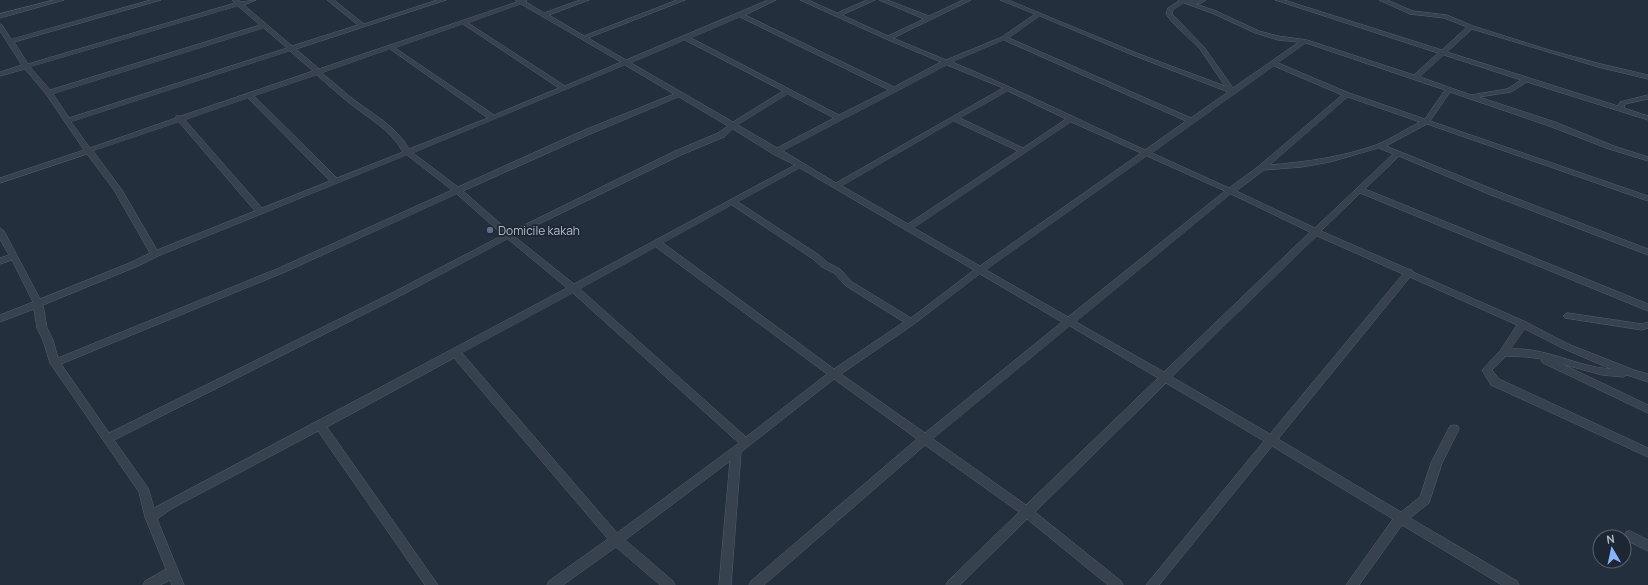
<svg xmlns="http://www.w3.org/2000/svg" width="1648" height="585" font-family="Manrope,sans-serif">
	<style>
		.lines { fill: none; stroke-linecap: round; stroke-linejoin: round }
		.minor-casing { stroke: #565f6c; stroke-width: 1 }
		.minor { fill: #38414e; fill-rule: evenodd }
		.service-dot { fill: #5c6f8a; stroke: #1d2633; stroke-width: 1.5 }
		.labels { text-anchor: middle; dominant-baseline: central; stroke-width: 3.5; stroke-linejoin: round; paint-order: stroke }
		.poi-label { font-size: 12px; fill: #b4bcc9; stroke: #1d2633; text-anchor: start }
	</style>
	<rect width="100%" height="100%" fill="#242f3e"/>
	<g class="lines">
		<defs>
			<g id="minor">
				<polygon points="54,0 64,0 0,18 0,14"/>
				<path d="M151,0H161L14,42L28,64L235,3L232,0H238L241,2L256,0L244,5L292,46L358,25L327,0H334L364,24L437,0H446L296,49L319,69L517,2L515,0H527L526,2L544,13L580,0H589L549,15L584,36L677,0H685L588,38L626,60L768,0H776L745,15L894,87L941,62L886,39L800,0H808L837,13L867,0H875L842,15L888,36L924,19L879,0H887L929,16L963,0H971L893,38L946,60L1002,37L1035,14L1000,0H1008L1139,54L1225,86L1200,49L1172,22L1166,14L1168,8L1179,1L1178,0H1206L1201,3L1196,4L1216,11L1259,31L1278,36L1307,40L1414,75L1438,53L1275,0H1284L1442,50L1467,27L1444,18L1410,14L1379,0H1387L1413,11L1447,15L1473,26L1549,50L1601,64L1648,75V79L1598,67L1472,29L1447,52L1618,106L1620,102L1648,95V99L1625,104L1624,108L1648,116V120L1527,82L1511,92L1479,97L1555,122L1614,146L1648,157V161L1609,149L1549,126L1450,92L1430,121L1648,196V201L1427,124L1386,146L1497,191L1648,249V255L1491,195L1399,156L1365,189L1648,304V311L1360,193L1321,231L1408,269L1412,270L1413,272L1526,322L1568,344L1634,370L1648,374V382L1627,375L1623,377L1602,375L1562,364L1648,405V413L1543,363L1541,361L1542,359L1527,357L1506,356L1492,370L1499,379L1648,448V457L1491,385L1482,370L1500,351L1517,325L1410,277L1278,439L1401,512L1420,497L1431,463L1450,426L1454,425L1458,426L1459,429L1442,463L1429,503L1410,518L1517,581L1519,585H1502L1402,525L1359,585H1346L1393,519L1272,446L1159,585H1146L1264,441L1166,383L1035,512L1121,581L1123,585H1108L1027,519L960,585H946L948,581L1019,512L925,445L764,585H749L751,581L917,439L834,379L741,452L731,585H719L730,461L625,540L673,581L675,585H660L616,547L563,585H547L549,581L608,539L454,358L327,427L438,585H425L318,431L171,509L157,519L184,585H172L170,580L160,585H143L145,581L166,569L145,517L139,492L50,363L43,340L37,328L34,309L0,322V315L33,302L12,260L0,264V258L9,255L0,239V228L4,231L40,299L132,262L150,253L114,190L87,154L0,183V178L84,150L46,94L25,69L0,76V72L22,65L0,31V24L2,25L11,39ZM1184,3L1212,13L1255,33L1278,40L1299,42L1233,88L1204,47L1172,14L1173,10ZM521,4L621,62L565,86L468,23ZM238,6L260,25L50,90L30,67ZM1040,16L1135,56L1228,92L1191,118L1009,38ZM740,17L889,90L839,115L691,38ZM463,24L559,88L494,115L395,48ZM264,28L287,48L69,118L53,94ZM685,40L783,91L733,122L631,63ZM1004,40L1186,121L1145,150C1081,121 1017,89 952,62ZM1306,43L1445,90L1425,119L1349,93L1278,63ZM390,49L488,118L409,149C396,126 374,115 353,99C343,91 333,82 322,73ZM290,51L313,71L181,116H176V118L90,148L71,122ZM1444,55L1521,80L1507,89L1471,95L1420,77ZM625,65L674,94L582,131L458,187L413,153ZM947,65L1003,88L836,183L783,151ZM1274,66L1342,95L1259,166L1229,188L1152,153ZM317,75C327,84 337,93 348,102C368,118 390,129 403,152L337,178L254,96ZM1008,91L1066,119L1023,148L960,118ZM788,94L834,118L777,148L738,125ZM679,97L728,126L718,133L675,151L510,232L463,191L588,135ZM1348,97L1420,122C1406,129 1391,139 1376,145C1342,157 1306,162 1270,165ZM248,98L330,181L262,208L185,120ZM954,121L1018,151L908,224L842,186ZM179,122L255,211L157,250L122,190L93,151ZM1071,122L1141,153L980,266L914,228ZM733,129L773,154L795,165L574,284L514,236L681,155L724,137ZM1379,148L1393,154L1315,228L1236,191L1264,170L1302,167L1330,162ZM407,155L452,190L279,268L58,358L53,340L47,328L43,305L138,266L158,256ZM1147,156L1225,191L1068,317L986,270ZM800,168L974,270L911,318L852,282L840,269L828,263L819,255L738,202ZM457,194L503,235L392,293L109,433L61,364L285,272ZM1231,194L1310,232L1164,372L1076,322ZM732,205L813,259L822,267L834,273L846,286L904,322L834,369L663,243ZM1317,236L1403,274L1270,434L1172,377ZM508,239L567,288L154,508L148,488L114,440L398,297ZM656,247L827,374L746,437L580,289ZM980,274L1062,322L925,433L841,374L914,324ZM573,293L739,443L617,533L462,353ZM1070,326L1158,378L1026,505L933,439ZM1525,329L1562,348L1611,369C1577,367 1546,347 1511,349Z"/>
				<polygon points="1568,313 1642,324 1648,322 1648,328 1642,330 1565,318 1563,316 1565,314"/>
				<polygon points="1630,531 1648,540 1648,551 1626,540 1624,536 1626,532"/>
			</g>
		</defs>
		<!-- minor casing -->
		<use href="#minor" class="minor-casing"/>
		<!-- minor -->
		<use href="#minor" class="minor"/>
	</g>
	<!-- markers -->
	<circle class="service-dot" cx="490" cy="230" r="4"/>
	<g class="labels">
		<!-- poi labels -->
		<g class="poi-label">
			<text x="498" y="230">Domicile kakah</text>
		</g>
	</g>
	<!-- north arrow -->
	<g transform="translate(1612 549) rotate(351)"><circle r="19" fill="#1d2633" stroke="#59626f"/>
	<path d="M0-3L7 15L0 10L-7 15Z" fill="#8ab4f8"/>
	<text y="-6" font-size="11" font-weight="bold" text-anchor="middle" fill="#b4bcc9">N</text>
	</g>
</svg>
